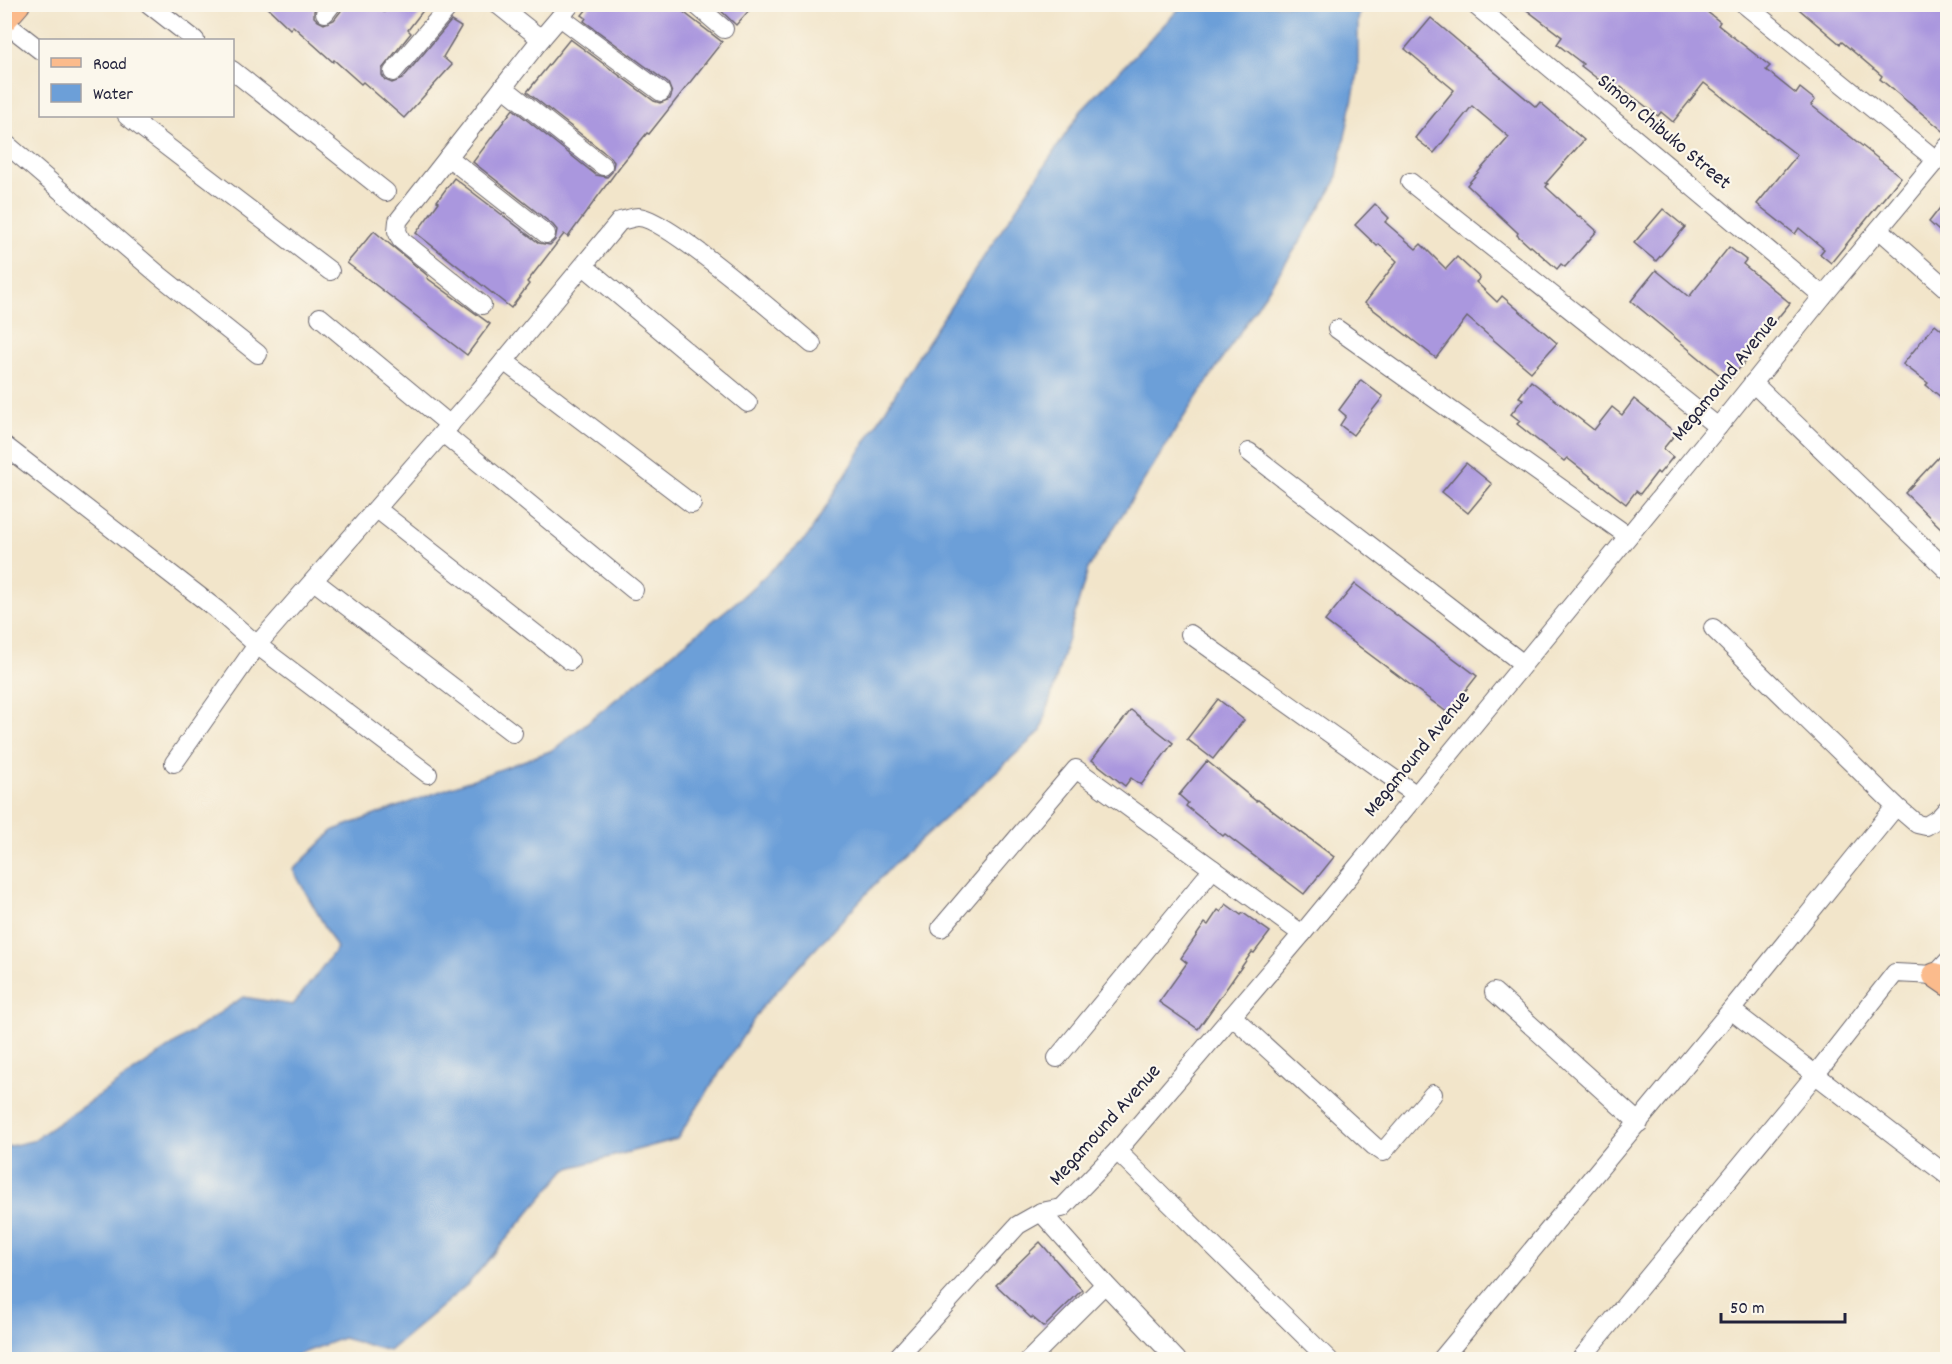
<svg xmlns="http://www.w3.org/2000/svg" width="1952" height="1364" font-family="Dekko,sans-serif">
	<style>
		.water { fill: #6c9fd8; stroke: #47608a; stroke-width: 1.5 }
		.building { fill: #aa97de }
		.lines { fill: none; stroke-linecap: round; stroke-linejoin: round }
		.minor-casing { stroke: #6b666d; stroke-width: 20 }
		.major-casing { stroke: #6b666d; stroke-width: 26 }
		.minor { stroke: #fff; stroke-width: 18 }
		.major { stroke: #fbbb8c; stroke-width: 24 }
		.labels { text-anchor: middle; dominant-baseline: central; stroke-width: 4.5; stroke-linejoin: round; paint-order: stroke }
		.street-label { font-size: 21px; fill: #22223b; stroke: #fbf7ec }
	</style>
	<rect width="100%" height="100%" fill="#fbf7ec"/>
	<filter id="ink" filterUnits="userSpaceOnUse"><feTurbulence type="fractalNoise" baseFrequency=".0167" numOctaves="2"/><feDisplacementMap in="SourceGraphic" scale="12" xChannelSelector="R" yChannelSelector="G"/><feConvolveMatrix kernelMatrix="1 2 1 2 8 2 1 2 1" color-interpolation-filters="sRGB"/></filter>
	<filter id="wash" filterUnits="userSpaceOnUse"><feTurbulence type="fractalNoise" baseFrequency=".008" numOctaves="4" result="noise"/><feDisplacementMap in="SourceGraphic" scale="24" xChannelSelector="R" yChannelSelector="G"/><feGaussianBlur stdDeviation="1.35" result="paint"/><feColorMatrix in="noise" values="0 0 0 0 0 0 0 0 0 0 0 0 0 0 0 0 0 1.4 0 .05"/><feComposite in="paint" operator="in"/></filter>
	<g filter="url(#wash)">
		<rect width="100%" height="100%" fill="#f2e5ca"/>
		<!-- water -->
		<polygon class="water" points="1183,5 1361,5 1358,21 1358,73 1336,181 1299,243 1187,412 1088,569 1041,731 890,868 761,1008 677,1139 566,1169 468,1284 389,1351 343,1338 292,1357 290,1359 5,1359 5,1147 32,1141 243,997 293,1005 337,948 293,870 334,830 553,750 741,598 808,536 927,342 1081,111"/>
		<g id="blocks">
			<!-- building -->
			<g class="building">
				<polygon points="264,4 317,4 314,11 314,17 318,21 324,24 334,20 341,11 343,4 376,4 384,12 390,4 428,4 408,30 411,33 382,69 382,75 385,80 392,83 402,79 451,21 461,27 443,57 452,65 404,118 363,82 361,84 334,60 333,62 293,26 290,29"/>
				<polygon points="591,4 673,4 722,42 649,134 647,133 621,165 568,237 564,234 527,282 529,284 511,308 416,233 439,202 437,201 454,178 539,243 550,245 555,240 557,230 553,225 473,162 513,109 596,175 607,177 612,172 614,162 610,157 527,92 570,39 654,101 660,103 670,99 672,93 668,83 584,21 586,18 582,15"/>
				<polygon points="714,4 755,4 736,25"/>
				<polygon points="1519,4 1697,4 1720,22 1718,25 1770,66 1766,70 1796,94 1800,88 1815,100 1811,105 1901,177 1831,263 1820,254 1824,249 1799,228 1795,234 1757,204 1797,155 1704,83 1673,122 1661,112 1658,116 1621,87 1616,93 1581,66 1583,64 1557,44 1562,37"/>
				<polygon points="1793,4 1947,4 1947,134 1880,79 1882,76 1842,42 1840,44"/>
				<polygon points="1431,18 1536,107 1540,102 1584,140 1546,183 1548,184 1546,187 1579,217 1580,216 1597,231 1565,267 1561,264 1557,269 1531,246 1530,247 1517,235 1518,233 1467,185 1509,137 1472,106 1434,153 1415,138 1454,90 1405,49"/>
				<polygon points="1947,199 1947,238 1929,222"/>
				<polygon points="1375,204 1389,218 1385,222 1416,249 1421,244 1446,269 1457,257 1480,278 1476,282 1497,302 1502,296 1557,343 1531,372 1467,317 1436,358 1365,303 1397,261 1379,244 1377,246 1355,225"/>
				<polygon points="1663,209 1685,227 1656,261 1634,243"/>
				<polygon points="374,231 428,276 427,278 490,324 467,355 347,263"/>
				<polygon points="1729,247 1746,260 1743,264 1790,303 1752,349 1754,351 1728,382 1631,301 1656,270 1689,297"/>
				<polygon points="1935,324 1947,334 1947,391 1942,398 1926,385 1928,383 1903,364"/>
				<polygon points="1361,380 1383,397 1353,435 1340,425 1346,416 1339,410"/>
				<polygon points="1531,381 1594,430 1612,407 1622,415 1634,399 1676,433 1663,449 1673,457 1659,474 1657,472 1640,494 1636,491 1626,504 1567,458 1564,461 1517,424 1520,421 1511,414 1523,399 1519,397"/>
				<polygon points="1947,448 1947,534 1905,493"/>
				<polygon points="1466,463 1492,484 1468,513 1442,492"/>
				<polygon points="1355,584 1477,676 1448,713 1325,621"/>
				<polygon points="1218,699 1244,720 1213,759 1187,739"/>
				<polygon points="1131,710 1173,743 1141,785 1131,778 1125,786 1092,760"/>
				<polygon points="1207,761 1256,801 1258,800 1334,857 1304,894 1225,834 1223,836 1186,806 1188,803 1179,795"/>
				<polygon points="1226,904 1241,915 1243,913 1270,932 1254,953 1252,952 1198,1029 1159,1002 1187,963 1181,958 1205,923 1208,925 1218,910 1221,912"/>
				<polygon points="1040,1242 1082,1290 1044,1327 1032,1317 1031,1318 996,1285"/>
			</g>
		</g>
	</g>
	<g filter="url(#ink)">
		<use href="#blocks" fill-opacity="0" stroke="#6b666d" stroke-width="1.5"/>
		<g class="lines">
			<defs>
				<g id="minor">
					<polyline points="149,4 195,40"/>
					<polyline points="497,4 541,39 571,4"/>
					<polyline points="695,4 724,29"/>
					<polyline points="1474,4 1823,296"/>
					<polyline points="1744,4 1936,160"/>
					<polyline points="325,13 332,4"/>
					<polyline points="560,17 661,92"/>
					<polyline points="4,22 40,50"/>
					<polyline points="232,70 386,192"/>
					<polyline points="393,72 451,4"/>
					<polyline points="503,87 603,166"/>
					<polyline points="127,116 330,271"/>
					<polyline points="4,142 159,275 258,354"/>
					<polyline points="448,157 546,234"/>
					<polyline points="1410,182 1718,427"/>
					<polyline points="1879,229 1948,290"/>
					<polyline points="584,266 748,403"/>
					<polyline points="482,305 401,240 397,231 398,221 541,39"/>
					<polyline points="320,317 450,425"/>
					<polyline points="1337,329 1628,536"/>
					<polyline points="504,361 692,504"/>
					<polyline points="1753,383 1948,571"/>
					<polyline points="443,433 634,590"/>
					<path d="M4,445L216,609L257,645L480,390L620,221C626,220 633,217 638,217C666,217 784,321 812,344"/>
					<polyline points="1249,452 1522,663"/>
					<polyline points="377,509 570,661"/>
					<polyline points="314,581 513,733"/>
					<polyline points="1713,628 1896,806"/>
					<polyline points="1190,634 1415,794"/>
					<polyline points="174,763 257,645 428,774"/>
					<polyline points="941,928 1076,769 1302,934"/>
					<polyline points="1494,992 1639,1123"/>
					<polyline points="1731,1010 1948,1176"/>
					<polyline points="1232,1016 1374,1146 1383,1152 1433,1094"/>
					<polyline points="1057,1058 1213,869"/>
					<polyline points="1117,1151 1329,1360"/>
					<polyline points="1041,1212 1105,1284 1177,1360"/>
					<polyline points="895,1360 1018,1225 1041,1212 1062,1208 1117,1151 1302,934 1718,427 1823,296 1948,146"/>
					<polyline points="1029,1360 1105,1284"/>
					<polyline points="1441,1360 1731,1010 1896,806 1917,824 1926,826 1939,818 1948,808"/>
					<polyline points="1580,1360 1815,1075 1895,973 1935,975 1948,961"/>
				</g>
				<g id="major">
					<polyline points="4,20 18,4"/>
					<polyline points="1935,975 1948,984"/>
				</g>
			</defs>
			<!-- minor casing -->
			<use href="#minor" class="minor-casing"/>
			<!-- major casing -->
			<use href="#major" class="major-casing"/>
			<!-- minor -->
			<use href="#minor" class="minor"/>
			<!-- major -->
			<use href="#major" class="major"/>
		</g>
	</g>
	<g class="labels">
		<!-- street labels -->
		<g class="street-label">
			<text transform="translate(1663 133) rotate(40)">Simon Chibuko Street</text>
			<text transform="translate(1726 379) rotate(-51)">Megamound Avenue</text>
			<text transform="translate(1418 755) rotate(-51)">Megamound Avenue</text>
			<text transform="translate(1106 1126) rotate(-48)">Megamound Avenue</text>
		</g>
	</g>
	<!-- margin -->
	<rect width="1952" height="1364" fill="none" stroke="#fbf7ec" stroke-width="24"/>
	<!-- legend -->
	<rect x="39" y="39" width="195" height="78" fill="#fbf7ec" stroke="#a4a2a5" stroke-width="1.5"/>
	<rect x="51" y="58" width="30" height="9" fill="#fbbb8c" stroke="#a4a2a5" stroke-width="1.5"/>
	<text x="93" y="69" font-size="18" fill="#22223b">Road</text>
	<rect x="51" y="84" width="30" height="18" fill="#6c9fd8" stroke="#a4a2a5" stroke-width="1.5"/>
	<text x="93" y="99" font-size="18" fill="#22223b">Water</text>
	<!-- scale -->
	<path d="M1721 1313v9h124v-9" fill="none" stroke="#22223b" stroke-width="3"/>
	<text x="1730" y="1313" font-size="18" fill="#22223b" stroke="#fbf7ec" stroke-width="4.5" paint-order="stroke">50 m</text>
</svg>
